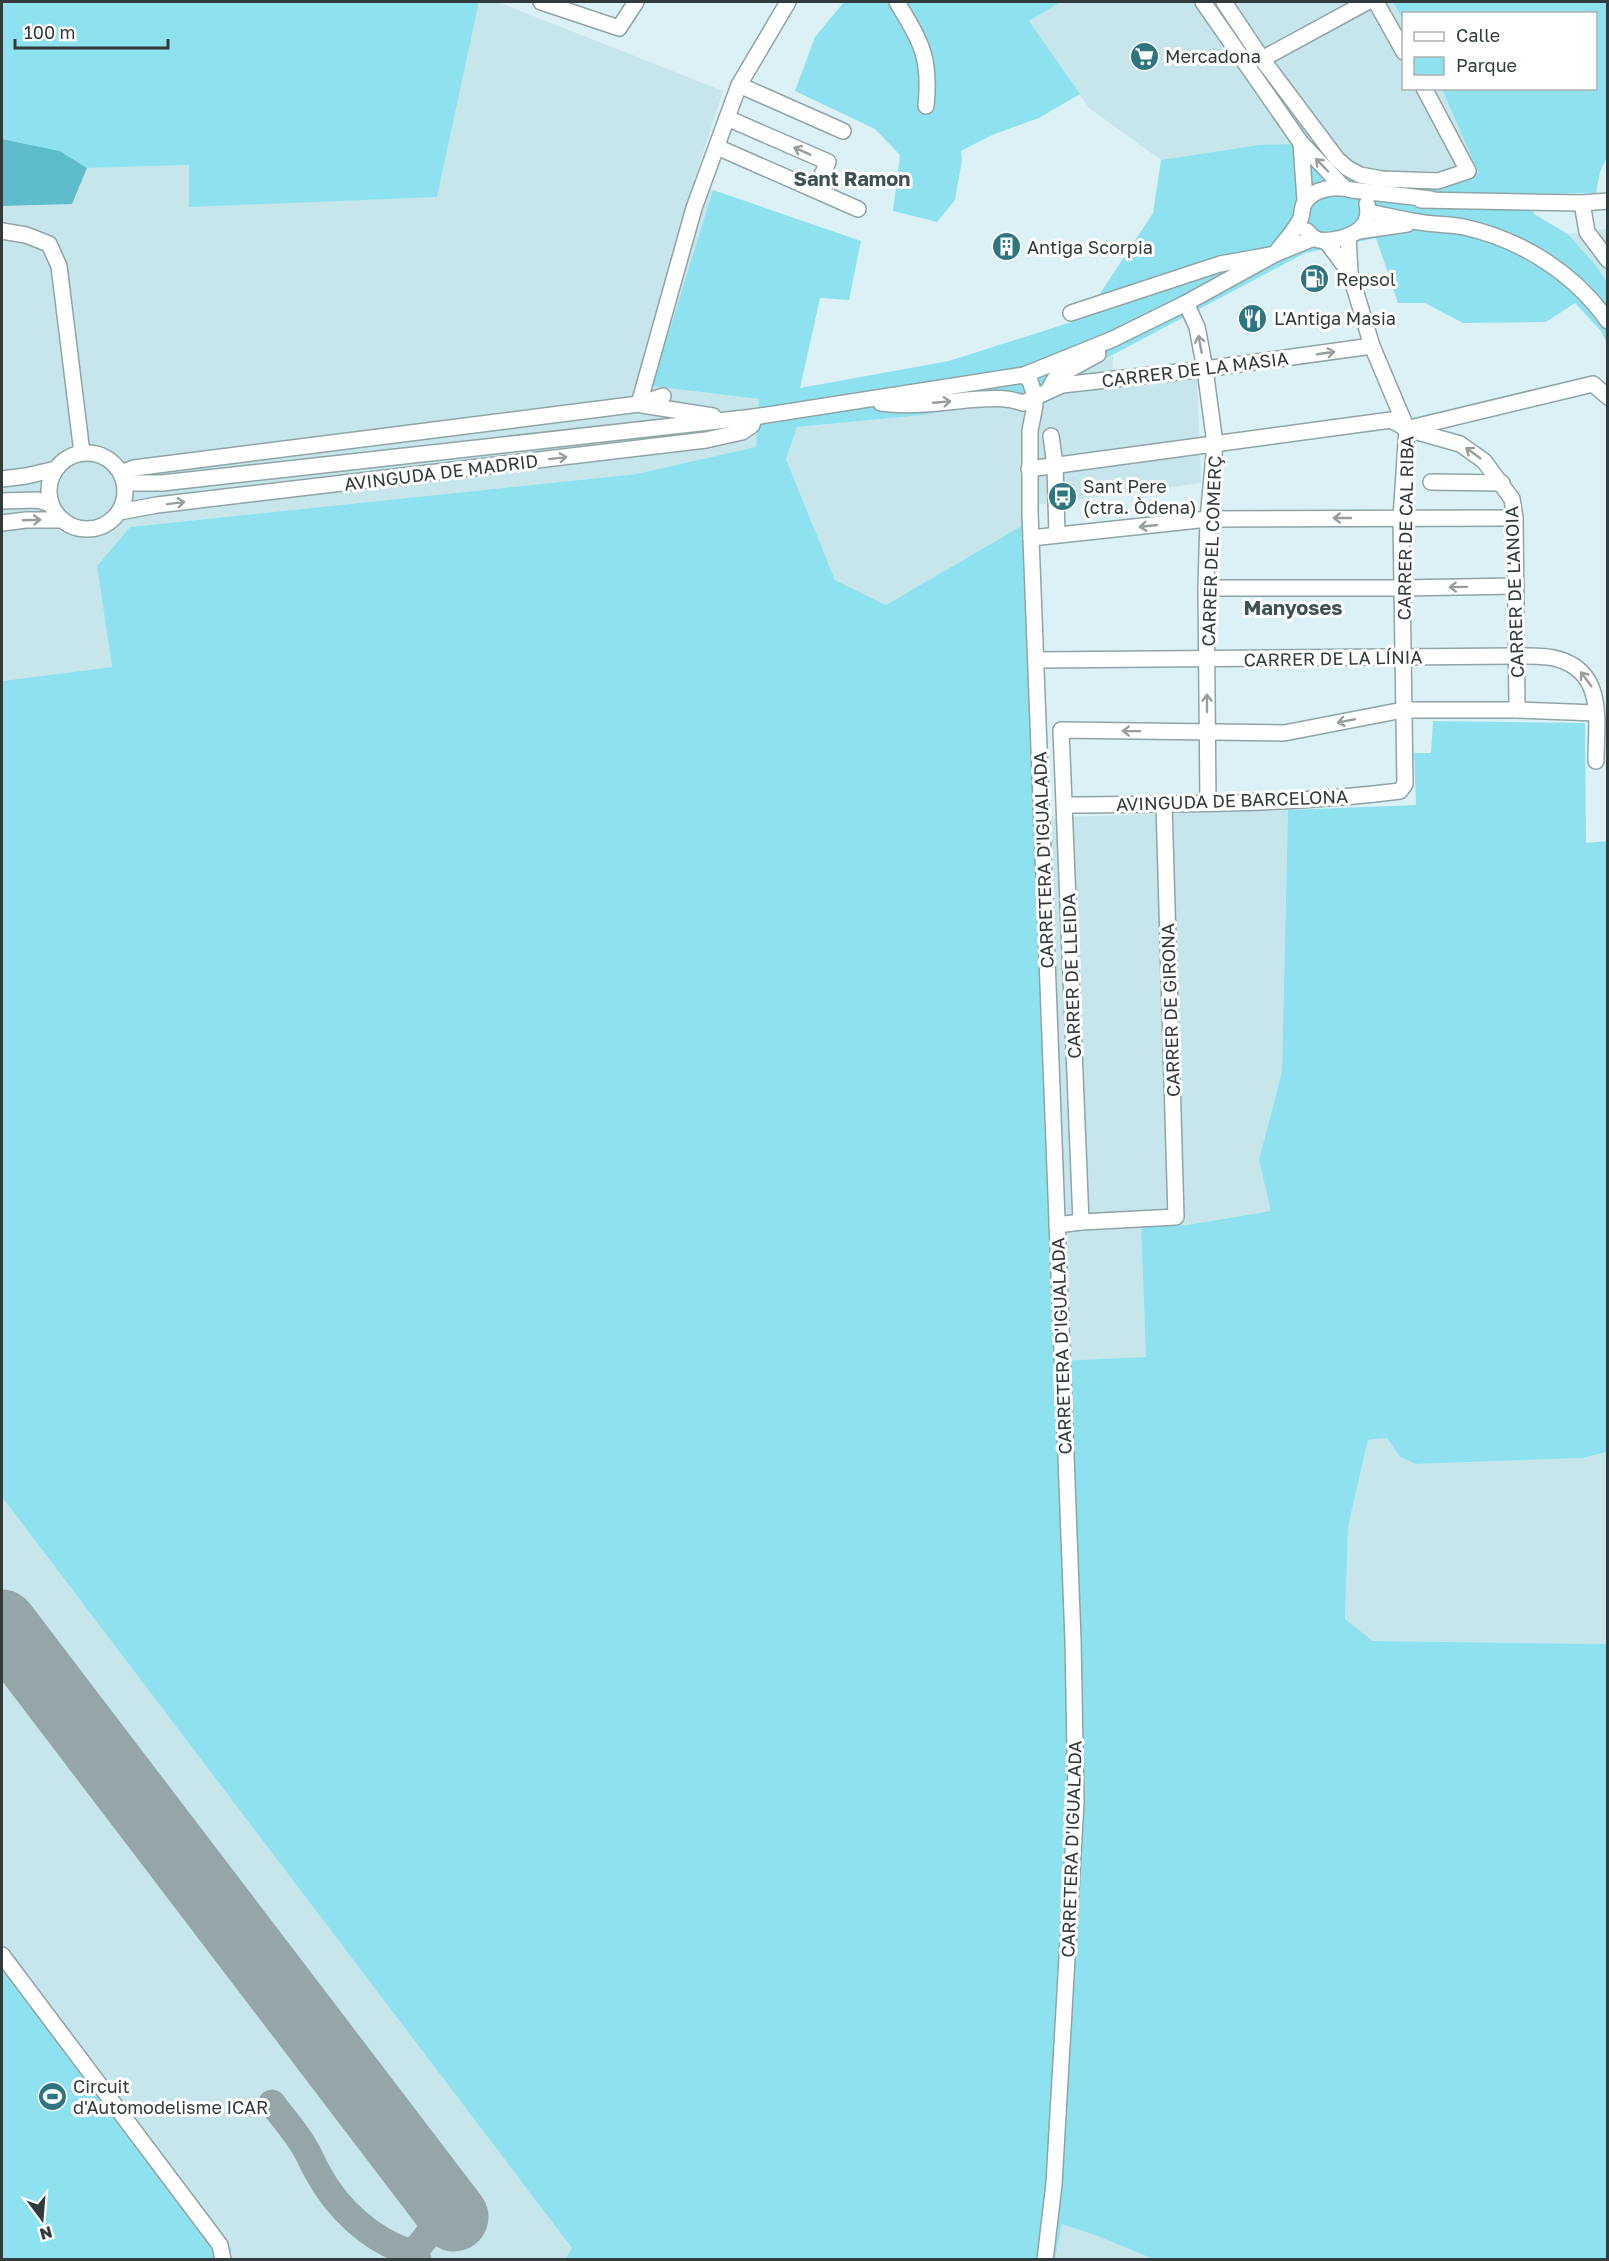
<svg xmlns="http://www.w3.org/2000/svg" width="1609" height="2261" font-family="'Golos Text',sans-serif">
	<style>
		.built { fill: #c7e6eb }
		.green { fill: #8ee2f0 }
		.forest { fill: #5fbccb }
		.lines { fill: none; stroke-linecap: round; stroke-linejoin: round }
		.taxiway { stroke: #95a6a8; stroke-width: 27 }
		.runway { stroke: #95a6a8; stroke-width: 69 }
		.minor-casing { stroke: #8fa4a7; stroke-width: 18 }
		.minor { stroke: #fff; stroke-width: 15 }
		.oneway { stroke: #989d9e }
		.labels { text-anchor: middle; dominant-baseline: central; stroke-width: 6; stroke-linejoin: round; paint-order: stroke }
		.poi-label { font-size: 18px; fill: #323b3c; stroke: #fff; text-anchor: start }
		.street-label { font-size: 18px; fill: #323b3c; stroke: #fff }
		.neighbourhood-label { font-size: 20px; font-weight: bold; fill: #3f5154; stroke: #fff }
	</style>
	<rect width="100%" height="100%" fill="#dbf1f5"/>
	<!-- built -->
	<g class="built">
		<polygon points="479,2 498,2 723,91 694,180 713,190 652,385 759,399 757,447 636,474 130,527 97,566 112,667 2,681 2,206 72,204 87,168 189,165 189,206 437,197"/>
		<polygon points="1061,2 1393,2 1403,20 1404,88 1442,89 1478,172 1467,180 1437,185 1350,177 1258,145 1161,160 1089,108 1029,21"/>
		<polygon points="1607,229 1607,283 1597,267 1568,234"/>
		<polygon points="1113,356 1112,383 1197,376 1201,483 1036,505 1025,524 886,605 835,580 786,459 797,427 923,415 1010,398 1067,379"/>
		<polygon points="1288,810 1282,1071 1259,1160 1272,1211 1187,1225 1141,1227 1146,1358 1056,1361 1034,818"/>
		<polygon points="1387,1438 1400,1457 1416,1464 1582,1458 1607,1452 1607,1644 1372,1641 1345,1620 1348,1527 1368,1440"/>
		<polygon points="2,1497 573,2248 565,2259 229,2259 230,2249 2,1949"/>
		<polygon points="1062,2224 1095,2235 1153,2259 1055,2260"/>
	</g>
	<!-- green -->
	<g class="green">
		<polygon points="2,2 479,2 437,197 189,207 189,165 87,168 60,151 2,139"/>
		<polygon points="844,2 889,2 901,22 920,68 927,42 907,2 1061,2 1029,21 1080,94 1039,118 992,135 961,151 962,160 955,200 937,222 893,211 900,155 875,129 795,91 815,37"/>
		<polygon points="1393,2 1607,2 1607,157 1600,172 1596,193 1532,194 1534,214 1568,234 1597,267 1607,283 1607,343 1601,331 1575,303 1546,322 1463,323 1425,303 1398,303 1376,238 1305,253 1067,379 1010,398 923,415 797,427 786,459 835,580 886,605 1025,524 1025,607 1056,1361 1146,1357 1141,1227 1187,1225 1271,1211 1259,1160 1282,1071 1288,810 1416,805 1414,753 1431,753 1433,721 1585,723 1586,843 1608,841 1607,1452 1582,1458 1416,1464 1400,1457 1387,1438 1368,1440 1348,1527 1345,1619 1373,1641 1607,1644 1607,2259 1153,2259 1095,2235 1062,2224 1055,2259 565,2259 572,2248 2,1497 2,681 112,667 97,566 130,527 636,474 756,447 759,399 652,386 713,190 861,241 849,300 820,298 800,388 949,361 1084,318 1153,213 1161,160 1258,145 1292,144 1350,177 1437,185 1467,180 1478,172 1442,89 1596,88 1596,14 1404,14 1403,20"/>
		<polygon points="2,1949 231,2249 229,2259 2,2259"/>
	</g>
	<!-- forest -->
	<polygon class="forest" points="2,139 60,151 87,168 72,204 2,206"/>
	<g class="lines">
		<!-- taxiway -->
		<g class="taxiway">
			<path d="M272,2103C283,2118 296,2132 305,2148C310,2156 313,2165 318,2173C337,2209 372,2241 411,2253"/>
			<path d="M418,2260L411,2253C427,2241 435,2222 444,2204"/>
		</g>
		<!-- runway -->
		<polyline class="runway" points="2,1624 454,2217"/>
		<defs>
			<g id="minor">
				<polyline points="541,2 619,28 636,2"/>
				<path d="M897,2C921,42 931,57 926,106"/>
				<polyline points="1203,2 1301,143 1343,187"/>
				<polyline points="1224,2 1262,59 1337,159 1347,168 1360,175 1382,179 1438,181 1468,171 1424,88"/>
				<polyline points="1376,2 1404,52"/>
				<polyline points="1262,59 1367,2"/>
				<polyline points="739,85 843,131"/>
				<polyline points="727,118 828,162 815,190"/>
				<polyline points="1301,143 1305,200"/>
				<polyline points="717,147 858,209"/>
				<polyline points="1421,200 1582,203 1608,201"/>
				<polyline points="1582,203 1587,232 1608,260"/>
				<path d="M1369,212C1385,215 1402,220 1419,222C1434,225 1450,224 1464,227C1522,240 1574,273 1608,321"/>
				<polyline points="2,231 26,235 49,244 59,266 82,453"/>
				<path d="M1307,231C1310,234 1312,237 1314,238C1322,243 1330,240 1338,239C1356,235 1372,225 1367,204"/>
				<polyline points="1359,231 1407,224"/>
				<polyline points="1326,241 1350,273"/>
				<polyline points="1186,303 1197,327 1205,369 1215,444 1208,519 1206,588 1208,803"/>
				<path d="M1071,313L1220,264L1275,254C1283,243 1294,232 1300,220C1303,214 1301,208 1305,202C1314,188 1337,185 1352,190L1431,199"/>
				<polyline points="1024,375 1030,381 1034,393 1035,405 1030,431 1030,512 1073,1640 1076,1802 1054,2184 1045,2260"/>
				<polyline points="1050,387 1056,377 1098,354"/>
				<path d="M881,403C909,407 938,403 966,400C986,399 1004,396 1023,403"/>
				<polyline points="1023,403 1062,385 1205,369 1372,346"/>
				<polyline points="639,404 694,208 739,85 788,2"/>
				<polyline points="642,405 713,416"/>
				<polyline points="1410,428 1593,384 1608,397"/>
				<polyline points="1051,436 1055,465 1057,535"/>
				<circle cx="87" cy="491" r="38"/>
				<polyline points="1029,469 1391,420 1407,429 1460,444 1484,461 1512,499 1515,518 1517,710"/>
				<polyline points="121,473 134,468 639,404 663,396"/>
				<polyline points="123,478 134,483 162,483 754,417 1024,375 1113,339 1186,303 1275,254 1314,238"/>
				<polyline points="2,479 26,476 56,469"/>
				<polyline points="1431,482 1502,483"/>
				<polyline points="2,501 37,500 51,504"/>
				<polyline points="119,512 157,505 706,440 742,432 752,425 754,417"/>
				<polyline points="2,523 26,520 63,520"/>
				<polyline points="1031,538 1208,519 1515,518"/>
				<polyline points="1206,588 1401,588 1516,586"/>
				<path d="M1036,660L1516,656C1529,656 1546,655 1558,659C1606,673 1596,722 1596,761"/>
				<path d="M1065,805C1176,804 1289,805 1400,791L1405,784L1401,518L1407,429L1372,346L1350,273L1348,237"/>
				<polyline points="1081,1222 1061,730 1284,733 1403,710 1517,710 1596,713"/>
				<polyline points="1057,1225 1081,1222 1176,1217 1164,804"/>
				<polyline points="2,1955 220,2245 223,2260"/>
			</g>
		</defs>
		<!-- minor casing -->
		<use href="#minor" class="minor-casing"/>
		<!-- minor -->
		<use href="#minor" class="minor"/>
	</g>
	<!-- one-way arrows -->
	<defs><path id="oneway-shaft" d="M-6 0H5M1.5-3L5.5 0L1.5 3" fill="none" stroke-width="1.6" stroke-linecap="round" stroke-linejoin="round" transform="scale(1.5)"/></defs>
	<g class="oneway">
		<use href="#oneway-shaft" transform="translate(802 151) rotate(-156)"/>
		<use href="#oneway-shaft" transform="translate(1322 165) rotate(-134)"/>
		<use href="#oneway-shaft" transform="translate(1200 344) rotate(-101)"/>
		<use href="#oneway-shaft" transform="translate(1326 353) rotate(-8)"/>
		<use href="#oneway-shaft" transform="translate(942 402) rotate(-5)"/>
		<use href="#oneway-shaft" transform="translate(1473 453) rotate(-144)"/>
		<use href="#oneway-shaft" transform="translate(558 458) rotate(-7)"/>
		<use href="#oneway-shaft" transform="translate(176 503) rotate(-7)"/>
		<use href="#oneway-shaft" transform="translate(1342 518) rotate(180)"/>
		<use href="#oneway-shaft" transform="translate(32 520) rotate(-2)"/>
		<use href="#oneway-shaft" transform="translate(1148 526) rotate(174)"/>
		<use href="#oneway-shaft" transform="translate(1458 587) rotate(179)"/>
		<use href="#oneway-shaft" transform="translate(1586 679) rotate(-127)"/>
		<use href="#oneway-shaft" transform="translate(1207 703) rotate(-90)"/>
		<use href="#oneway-shaft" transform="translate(1346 721) rotate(169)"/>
		<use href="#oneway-shaft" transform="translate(1131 731) rotate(-179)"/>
	</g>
	<!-- icons -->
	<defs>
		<symbol id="supermarket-disc" viewBox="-11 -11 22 22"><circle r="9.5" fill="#2e7580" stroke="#fff"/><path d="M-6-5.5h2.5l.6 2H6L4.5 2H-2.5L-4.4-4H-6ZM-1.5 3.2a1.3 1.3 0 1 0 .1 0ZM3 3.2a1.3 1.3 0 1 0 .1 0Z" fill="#fff"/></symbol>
		<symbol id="building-disc" viewBox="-11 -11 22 22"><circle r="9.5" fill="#2e7580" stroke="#fff"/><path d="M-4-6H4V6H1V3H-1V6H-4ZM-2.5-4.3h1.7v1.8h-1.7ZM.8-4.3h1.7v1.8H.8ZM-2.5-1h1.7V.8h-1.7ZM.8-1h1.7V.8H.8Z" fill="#fff"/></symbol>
		<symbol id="fuel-disc" viewBox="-11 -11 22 22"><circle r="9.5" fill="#2e7580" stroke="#fff"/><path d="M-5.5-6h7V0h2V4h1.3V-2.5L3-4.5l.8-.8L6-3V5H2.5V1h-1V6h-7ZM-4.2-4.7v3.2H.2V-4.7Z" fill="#fff"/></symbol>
		<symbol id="restaurant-disc" viewBox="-11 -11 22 22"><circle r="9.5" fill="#2e7580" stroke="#fff"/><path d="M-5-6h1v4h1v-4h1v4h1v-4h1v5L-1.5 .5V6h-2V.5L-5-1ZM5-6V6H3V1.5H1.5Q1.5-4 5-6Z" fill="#fff"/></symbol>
		<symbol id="bus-disc" viewBox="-11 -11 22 22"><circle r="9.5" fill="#2e7580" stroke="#fff"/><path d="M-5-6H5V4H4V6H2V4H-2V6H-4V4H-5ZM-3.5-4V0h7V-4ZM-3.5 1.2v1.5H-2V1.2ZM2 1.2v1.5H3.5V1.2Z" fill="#fff"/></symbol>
		<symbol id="stadium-disc" viewBox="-11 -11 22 22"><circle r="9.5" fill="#2e7580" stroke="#fff"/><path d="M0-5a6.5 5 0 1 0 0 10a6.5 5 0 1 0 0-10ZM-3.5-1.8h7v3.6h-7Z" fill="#fff"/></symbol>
	</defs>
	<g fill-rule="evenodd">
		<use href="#supermarket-disc" x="1128" y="40" width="33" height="33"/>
		<use href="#building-disc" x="990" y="230" width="33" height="33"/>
		<use href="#fuel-disc" x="1298" y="262" width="33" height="33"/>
		<use href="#restaurant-disc" x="1236" y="302" width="33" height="33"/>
		<use href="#bus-disc" x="1046" y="480" width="33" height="33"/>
		<use href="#stadium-disc" x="36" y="2080" width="33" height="33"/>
	</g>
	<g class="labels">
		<!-- poi labels -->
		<g class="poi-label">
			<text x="1165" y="56">Mercadona</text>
			<text x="1027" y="247">Antiga Scorpia</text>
			<text x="1336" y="279">Repsol</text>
			<text x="1274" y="318">L'Antiga Masia</text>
			<text x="1083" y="486">Sant Pere<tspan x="1083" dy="21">(ctra. Òdena)</tspan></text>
			<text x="73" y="2086">Circuit<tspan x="73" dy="21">d'Automodelisme ICAR</tspan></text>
		</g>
		<!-- street labels -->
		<g class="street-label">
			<text transform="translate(1195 369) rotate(-7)">CARRER DE LA MASIA</text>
			<text transform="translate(441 472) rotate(-7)">AVINGUDA DE MADRID</text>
			<text transform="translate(1405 528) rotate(-89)">CARRER DE CAL RIBA</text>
			<text transform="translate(1211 551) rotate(-88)">CARRER DEL COMERÇ</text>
			<text transform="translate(1514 592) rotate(-92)">CARRER DE L'ANOIA</text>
			<text transform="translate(1333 658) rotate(-1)">CARRER DE LA LÍNIA</text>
			<text transform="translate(1232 800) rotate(-2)">AVINGUDA DE BARCELONA</text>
			<text transform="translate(1043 860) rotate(-92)">CARRETERA D'IGUALADA</text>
			<text transform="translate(1071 976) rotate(-92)">CARRER DE LLEIDA</text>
			<text transform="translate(1170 1010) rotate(-92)">CARRER DE GIRONA</text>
			<text transform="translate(1061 1346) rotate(-92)">CARRETERA D'IGUALADA</text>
			<text transform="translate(1071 1849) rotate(-88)">CARRETERA D'IGUALADA</text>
		</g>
		<!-- neighbourhood labels -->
		<g class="neighbourhood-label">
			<text x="852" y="178">Sant Ramon</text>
			<text x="1293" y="607">Manyoses</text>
		</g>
	</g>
	<!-- border -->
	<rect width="1609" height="2261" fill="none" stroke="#323b3c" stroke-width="6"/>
	<!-- legend -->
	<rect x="1402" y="12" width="195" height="78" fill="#ffffff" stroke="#adb1b1" stroke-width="1.5"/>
	<rect x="1414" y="32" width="30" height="9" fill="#ffffff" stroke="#adb1b1" stroke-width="1.5"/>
	<text x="1456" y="42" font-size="18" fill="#323b3c">Calle</text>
	<rect x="1414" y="57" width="30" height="18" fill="#8ee2f0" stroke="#adb1b1" stroke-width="1.5"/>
	<text x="1456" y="72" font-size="18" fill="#323b3c">Parque</text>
	<!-- north arrow -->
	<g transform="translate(42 2219) rotate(164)" stroke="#ffffff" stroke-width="4.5" paint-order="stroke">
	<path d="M0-4.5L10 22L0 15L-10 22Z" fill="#323b3c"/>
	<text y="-9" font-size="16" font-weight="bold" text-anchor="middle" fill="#323b3c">N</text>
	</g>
	<!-- scale -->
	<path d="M15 39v9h153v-9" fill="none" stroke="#323b3c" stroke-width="3"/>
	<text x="24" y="39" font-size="18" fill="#323b3c" stroke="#ffffff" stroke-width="4.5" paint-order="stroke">100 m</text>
</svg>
